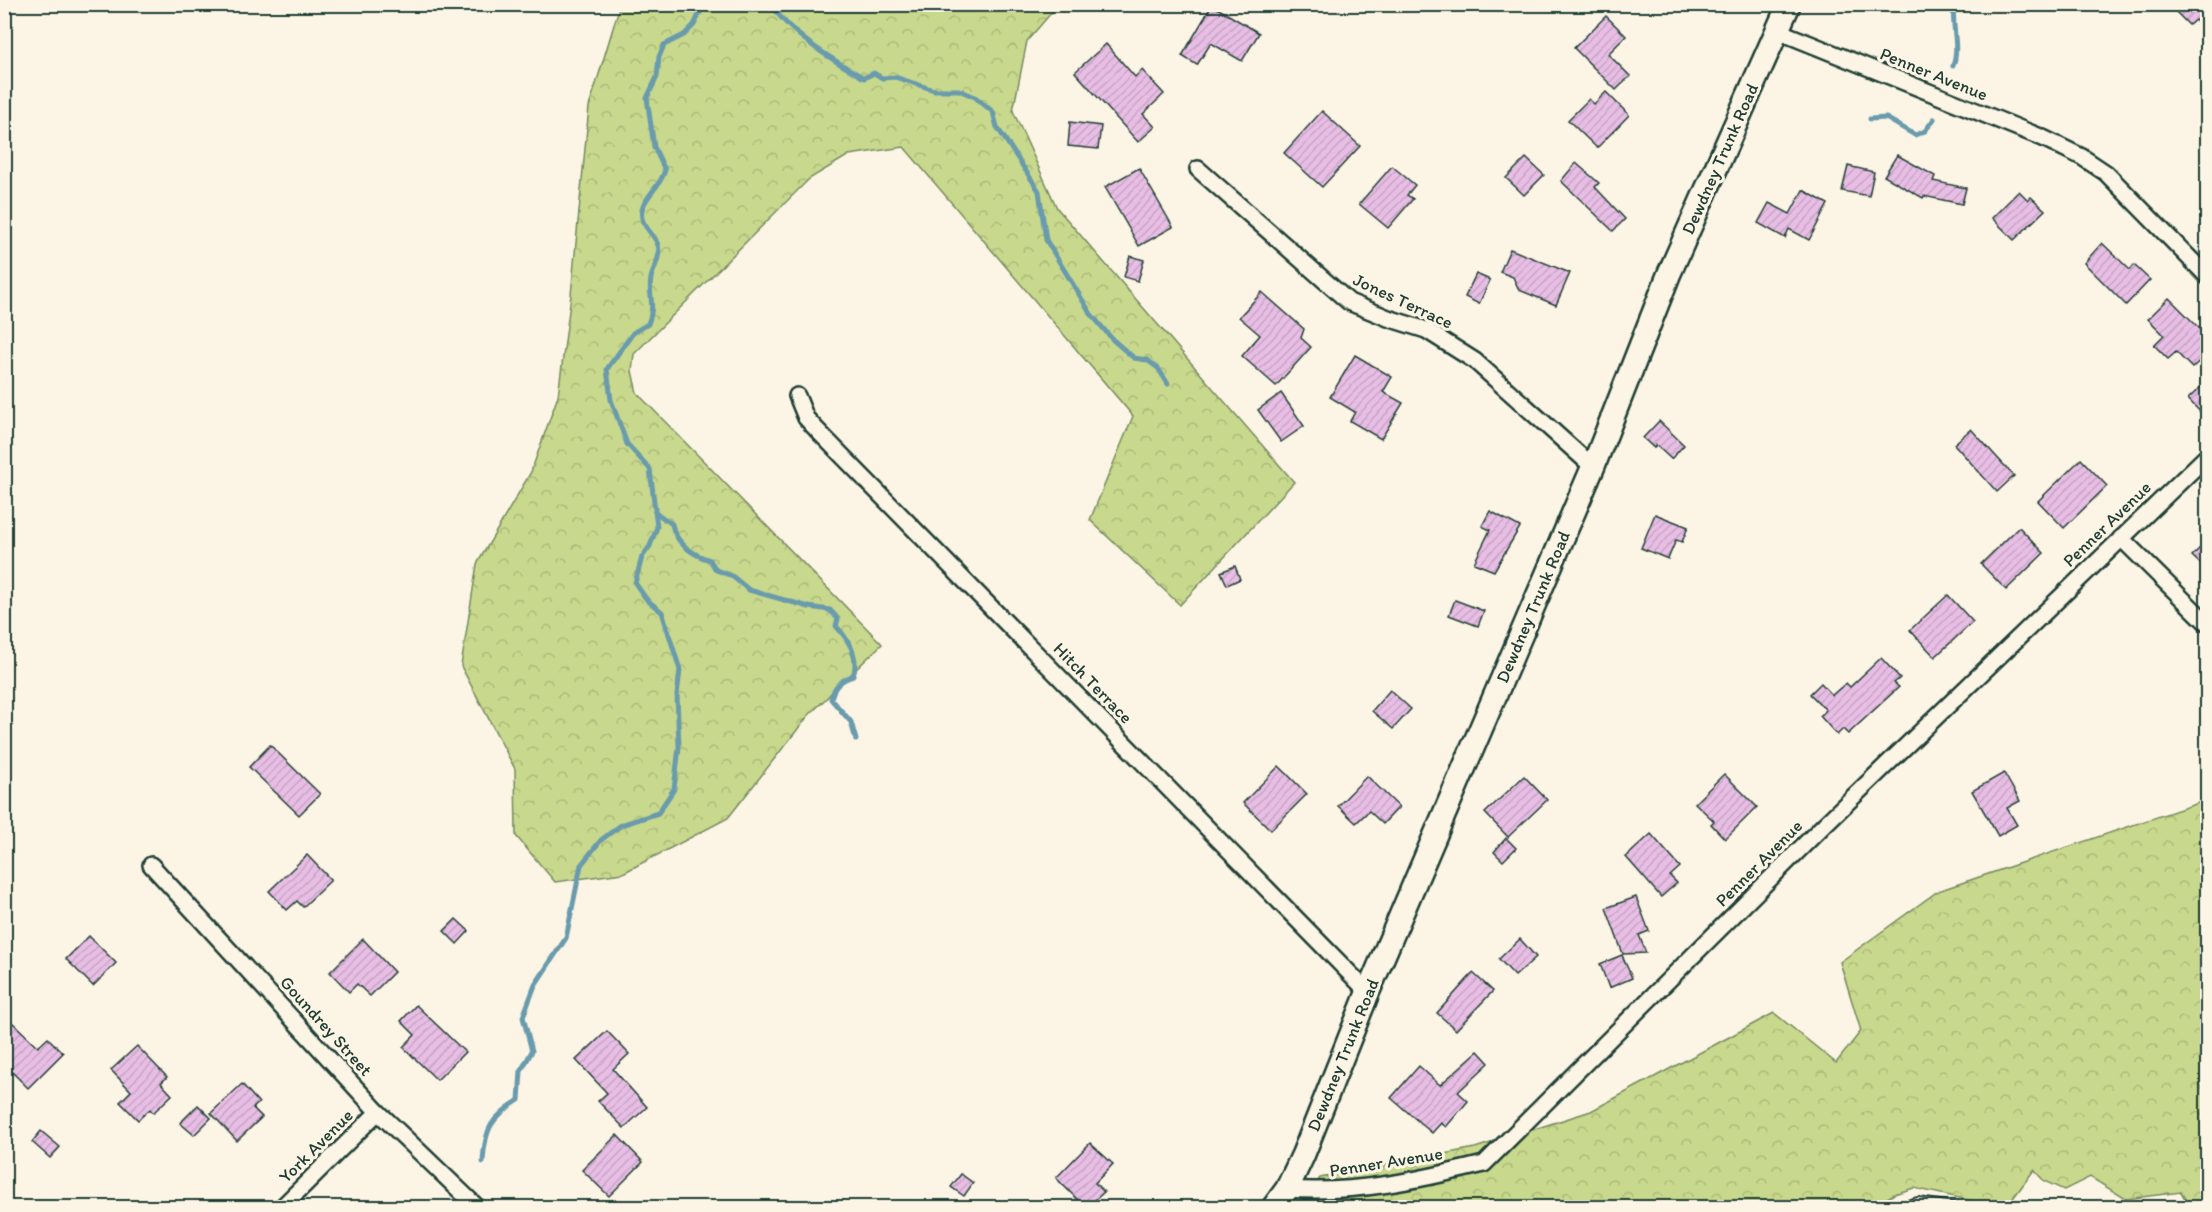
<svg xmlns="http://www.w3.org/2000/svg" width="2212" height="1212" font-family="Itim,sans-serif">
	<style>
		.forest { fill: url(#forest-crowns); stroke: #748a60; stroke-width: 1.5 }
		.lines { fill: none; stroke-linecap: round; stroke-linejoin: round }
		.stream { stroke: #699bad; stroke-width: 5 }
		.building { fill: url(#building-hatch); stroke: #1f3d34; stroke-width: 1.5 }
		.service-casing { stroke: #1f3d34; stroke-width: 12 }
		.minor-casing { stroke: #1f3d34; stroke-width: 20 }
		.secondary-casing { stroke: #1f3d34; stroke-width: 27 }
		.service { stroke: #fcf5e5; stroke-width: 8 }
		.minor { stroke: #fcf5e5; stroke-width: 15 }
		.secondary { stroke: #fcf5e5; stroke-width: 22 }
		.labels { text-anchor: middle; dominant-baseline: central; stroke-width: 6; stroke-linejoin: round; paint-order: stroke }
		.street-label { font-size: 18px; fill: #1f3d34; stroke: #fcf5e5 }
	</style>
	<defs>
		<pattern id="forest-crowns" width="20" height="18" patternUnits="userSpaceOnUse" patternTransform="scale(1.5)"><rect width="20" height="18" fill="#c8d88c"/><path d="M2 6a3 3 0 1 1 6 0M12 15a3 3 0 1 1 6 0" fill="none" stroke="#abba79"/></pattern>
		<pattern id="building-hatch" width="6" height="6" patternUnits="userSpaceOnUse" patternTransform="scale(1.5)"><rect width="6" height="6" fill="#e8bee5"/><path d="M-1 1l2-2M0 6l6-6M5 7l2-2" fill="none" stroke="#c7a4c5"/></pattern>
	</defs>
	<rect width="100%" height="100%" fill="#fcf5e5"/>
	<filter id="ink" filterUnits="userSpaceOnUse"><feTurbulence type="fractalNoise" baseFrequency=".0167" numOctaves="2"/><feDisplacementMap in="SourceGraphic" scale="12" xChannelSelector="R" yChannelSelector="G"/><feConvolveMatrix kernelMatrix="1 2 1 2 8 2 1 2 1" color-interpolation-filters="sRGB"/></filter>
	<g filter="url(#ink)">
		<!-- forest -->
		<g class="forest">
			<polygon points="620,5 1058,5 1027,41 1013,111 1057,208 1294,482 1180,605 1090,520 1133,416 904,147 849,155 809,179 634,354 632,371 637,393 882,644 808,716 728,818 623,873 555,882 516,836 515,769 461,666 477,564 531,472 558,396 571,295 589,107"/>
			<polygon points="2207,800 2207,1207 2190,1207 2181,1192 2126,1199 2090,1177 2064,1190 2044,1181 2034,1170 2011,1201 1996,1206 1914,1188 1894,1194 1871,1208 1298,1208 1320,1178 1475,1148 1591,1111 1774,1013 1836,1063 1861,1031 1840,962 1938,891"/>
		</g>
		<g class="lines">
			<!-- stream -->
			<g class="stream">
				<path d="M771,4C790,35 833,60 864,78L874,73L882,78L895,77L934,90H959L975,97L993,112L997,127L1039,191L1046,240L1091,314L1113,340L1134,358L1147,360L1158,368L1168,384"/>
				<path d="M1953,66C1960,47 1951,25 1954,4"/>
				<polyline points="1870,119 1886,118 1915,135 1925,131 1934,119"/>
				<path d="M655,512L672,524C675,543 693,555 710,560L716,570L732,576L749,590L809,607L830,610L838,619L836,626C849,640 860,657 853,676C840,680 834,686 831,699L851,722L856,740"/>
				<path d="M483,1162C485,1128 491,1118 519,1100L521,1071L532,1051L523,1017L535,985L566,938L581,865L601,840L621,825L658,813L674,789L679,747L677,695L680,670L662,612L647,600L635,583L642,557L650,546L657,527L650,469L627,444L611,400L607,369L633,333L648,324C656,304 648,296 651,278C653,270 659,260 659,251C659,235 638,227 642,210C645,195 660,188 665,170L654,147L647,98L657,77L659,57L664,45L684,35L694,25L704,4"/>
			</g>
		</g>
		<!-- building -->
		<g class="building">
			<polygon points="2168,4 2208,4 2208,18 2200,25 2195,20 2189,25"/>
			<polygon points="1212,5 1259,33 1242,61 1211,43 1197,65 1182,56"/>
			<polygon points="1606,16 1626,36 1608,54 1630,76 1616,90 1574,48"/>
			<polygon points="1106,44 1135,77 1142,70 1164,94 1143,114 1155,127 1138,142 1075,72"/>
			<polygon points="1606,92 1629,115 1597,148 1568,120 1589,99 1594,104"/>
			<polygon points="1322,111 1360,146 1322,187 1284,153"/>
			<polygon points="1070,122 1101,126 1098,149 1068,146"/>
			<polygon points="1897,155 1935,176 1933,181 1966,188 1962,204 1924,196 1923,198 1884,176"/>
			<polygon points="1526,158 1544,175 1524,195 1506,178"/>
			<polygon points="1576,163 1599,183 1595,187 1625,219 1613,231 1561,181"/>
			<polygon points="1392,166 1415,185 1407,195 1413,199 1388,228 1359,204"/>
			<polygon points="1848,166 1874,172 1869,196 1842,191"/>
			<polygon points="1139,168 1173,227 1139,246 1105,187"/>
			<polygon points="1803,190 1828,204 1809,240 1789,229 1785,238 1758,223 1769,203 1790,214"/>
			<polygon points="2019,191 2028,200 2031,197 2045,210 2014,240 1992,218"/>
			<polygon points="2102,243 2130,270 2134,265 2150,280 2126,305 2084,263"/>
			<polygon points="1510,249 1570,273 1556,305 1519,290 1513,277 1500,272"/>
			<polygon points="1130,256 1144,260 1138,281 1124,277"/>
			<polygon points="1476,274 1490,280 1479,304 1465,297"/>
			<polygon points="1262,292 1304,329 1301,338 1311,347 1276,386 1242,356 1260,335 1239,317"/>
			<polygon points="2169,298 2208,337 2208,353 2192,368 2176,352 2168,359 2154,345 2164,335 2148,319"/>
			<polygon points="1355,355 1392,377 1383,392 1403,403 1381,439 1350,421 1355,412 1330,397"/>
			<polygon points="2208,380 2208,420 2188,399"/>
			<polygon points="1281,393 1304,426 1281,442 1258,410"/>
			<polygon points="1659,421 1684,445 1671,459 1656,445 1654,448 1643,438"/>
			<polygon points="1971,429 2014,476 1997,492 1954,444"/>
			<polygon points="2081,459 2107,486 2064,528 2038,501"/>
			<polygon points="1490,511 1520,527 1494,571 1474,563 1490,530 1482,526"/>
			<polygon points="1655,514 1688,527 1682,542 1676,540 1668,559 1641,548"/>
			<polygon points="2019,527 2044,553 2006,590 1981,564"/>
			<polygon points="2208,540 2208,571 2192,556"/>
			<polygon points="1235,566 1240,579 1227,585 1221,572"/>
			<polygon points="1948,595 1973,622 1935,657 1910,630"/>
			<polygon points="1455,600 1484,611 1478,626 1449,615"/>
			<polygon points="1881,658 1900,678 1894,683 1899,687 1848,734 1843,729 1837,735 1820,716 1826,710 1810,694 1821,683 1832,695 1846,683 1850,687"/>
			<polygon points="1390,690 1411,709 1393,729 1372,711"/>
			<polygon points="270,745 320,794 299,815 249,767"/>
			<polygon points="1279,766 1307,794 1271,830 1243,803"/>
			<polygon points="2004,773 2020,801 2007,808 2017,825 1998,836 1972,791"/>
			<polygon points="1724,774 1757,807 1725,839 1711,824 1714,821 1695,803"/>
			<polygon points="1367,776 1399,807 1383,824 1369,811 1356,823 1338,806"/>
			<polygon points="1524,776 1547,800 1508,837 1485,813"/>
			<polygon points="1651,834 1680,867 1670,876 1677,883 1661,897 1626,857"/>
			<polygon points="1506,838 1516,848 1503,861 1494,852"/>
			<polygon points="307,855 331,880 303,907 297,901 287,910 269,891"/>
			<polygon points="1636,897 1649,931 1639,935 1646,953 1623,954 1606,908"/>
			<polygon points="456,919 469,931 457,944 444,931"/>
			<polygon points="89,936 116,963 93,986 66,959"/>
			<polygon points="363,939 394,972 370,996 357,984 349,992 330,972"/>
			<polygon points="1520,939 1536,957 1515,976 1499,959"/>
			<polygon points="1622,955 1632,978 1609,988 1600,964"/>
			<polygon points="1473,973 1493,991 1456,1030 1437,1013"/>
			<polygon points="416,1005 465,1052 437,1080 403,1047 415,1035 401,1021"/>
			<polygon points="13,1023 38,1047 48,1038 63,1053 28,1088 4,1064 4,1031"/>
			<polygon points="607,1031 629,1054 613,1069 647,1107 624,1128 598,1101 607,1093 576,1060"/>
			<polygon points="137,1046 167,1077 161,1083 172,1095 153,1113 150,1109 138,1120 120,1102 131,1091 111,1070"/>
			<polygon points="1478,1051 1489,1063 1458,1092 1468,1101 1446,1127 1441,1123 1432,1133 1391,1098 1419,1066 1440,1085"/>
			<polygon points="242,1084 259,1103 253,1108 262,1117 237,1141 211,1113"/>
			<polygon points="198,1105 211,1118 194,1135 180,1123"/>
			<polygon points="41,1131 60,1147 50,1158 32,1142"/>
			<polygon points="617,1135 643,1162 609,1196 582,1170"/>
			<polygon points="1090,1143 1113,1164 1095,1183 1104,1192 1086,1208 1056,1178"/>
			<polygon points="961,1174 973,1183 964,1196 951,1187"/>
		</g>
		<g class="lines">
			<defs>
				<polyline id="service" points="1897,1208 1918,1202 1962,1208"/>
				<g id="minor">
					<polyline points="1778,31 2043,138 2082,157 2106,173 2208,277"/>
					<polyline points="1198,169 1349,302 1388,318 1426,330 1475,361 1593,467"/>
					<polyline points="797,396 806,418 817,430 1368,992"/>
					<polyline points="2121,538 2208,624"/>
					<polyline points="151,865 378,1112 478,1208"/>
					<path d="M1287,1189C1355,1194 1419,1180 1484,1164L1825,824L2208,455"/>
					<polyline points="281,1208 378,1112"/>
				</g>
				<polyline id="secondary" points="1273,1208 1287,1189 1303,1155 1368,992 1593,467 1669,274 1789,4"/>
			</defs>
			<!-- service casing -->
			<use href="#service" class="service-casing"/>
			<!-- minor casing -->
			<use href="#minor" class="minor-casing"/>
			<!-- secondary casing -->
			<use href="#secondary" class="secondary-casing"/>
			<!-- service -->
			<use href="#service" class="service"/>
			<!-- minor -->
			<use href="#minor" class="minor"/>
			<!-- secondary -->
			<use href="#secondary" class="secondary"/>
		</g>
	</g>
	<g class="labels">
		<!-- street labels -->
		<g class="street-label">
			<text transform="translate(1934 74) rotate(22)">Penner Avenue</text>
			<text transform="translate(1720 159) rotate(-66)">Dewdney Trunk Road</text>
			<text transform="translate(1403 301) rotate(25)">Jones Terrace</text>
			<text transform="translate(2107 524) rotate(-44)">Penner Avenue</text>
			<text transform="translate(1533 607) rotate(-67)">Dewdney Trunk Road</text>
			<text transform="translate(1093 683) rotate(46)">Hitch Terrace</text>
			<text transform="translate(1759 863) rotate(-45)">Penner Avenue</text>
			<text transform="translate(326 1026) rotate(48)">Goundrey Street</text>
			<text transform="translate(1343 1055) rotate(-68)">Dewdney Trunk Road</text>
			<text transform="translate(316 1146) rotate(-45)">York Avenue</text>
			<text transform="translate(1386 1162) rotate(-9)">Penner Avenue</text>
		</g>
	</g>
	<!-- margin -->
	<rect width="2212" height="1212" fill="none" stroke="#fcf5e5" stroke-width="24"/>
	<rect x="12" y="12" width="2188" height="1188" fill="none" stroke="#1f3d34" stroke-width="2" filter="url(#ink)"/>
</svg>
